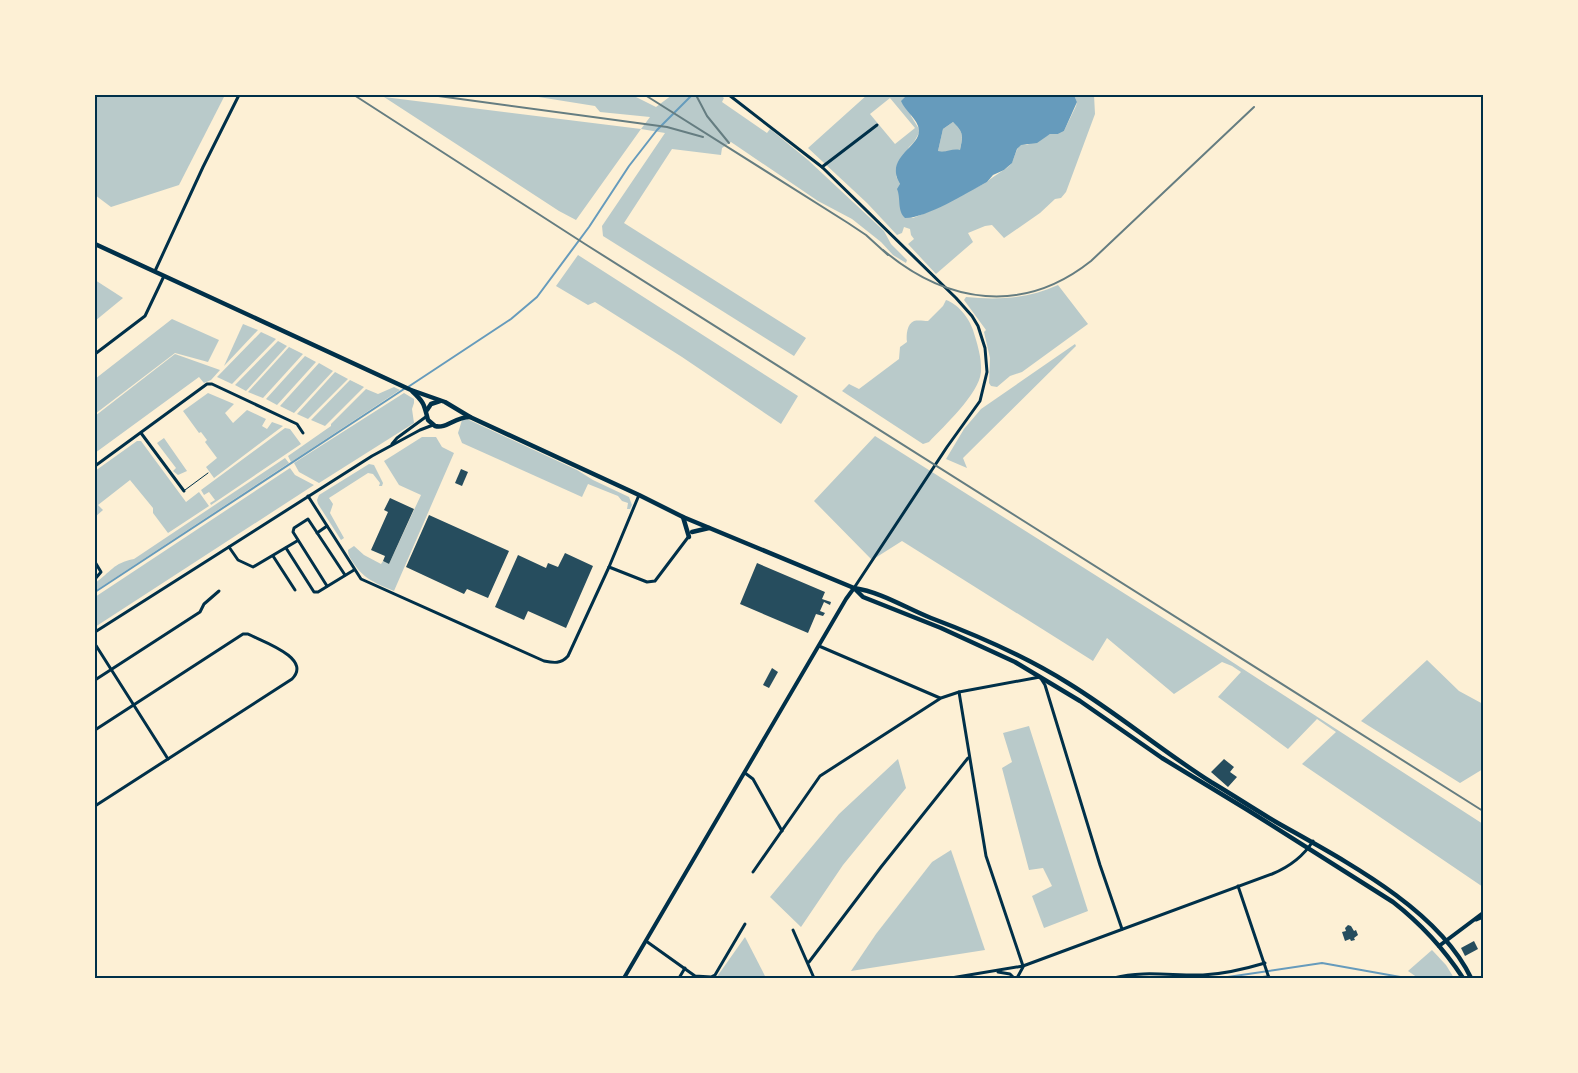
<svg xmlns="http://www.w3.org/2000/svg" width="1578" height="1073" font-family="Commissioner,sans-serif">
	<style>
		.green { fill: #b9caca; fill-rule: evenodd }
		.water { fill: #669bbc; fill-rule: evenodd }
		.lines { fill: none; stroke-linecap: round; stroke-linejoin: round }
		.stream { stroke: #669bbc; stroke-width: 2 }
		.building { fill: #264d5e }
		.service { stroke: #003049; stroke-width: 1 }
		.minor { stroke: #003049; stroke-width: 3 }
		.tertiary { stroke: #003049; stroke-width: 4 }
		.secondary { stroke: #003049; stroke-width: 4.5 }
		.rail { stroke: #657d81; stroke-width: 2 }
		.neatline { fill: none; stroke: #003049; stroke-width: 2 }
	</style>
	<rect width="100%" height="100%" fill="#fdf0d5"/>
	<!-- green -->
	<g class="green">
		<polygon points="95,95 225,95 179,185 111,207 95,195"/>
		<polygon points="526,95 632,95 656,107 672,95 720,95 724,98 722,102 767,133 770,129 808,160 884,231 891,244 907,260 906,263 893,255 881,242 852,219 818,201 731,142 722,148 721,155 672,149 624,223 806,338 794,356 603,236 602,226 665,133 641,129 576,220 559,211 384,97 641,129 650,117 600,112 595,106"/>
		<path d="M867,95H907L911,116L919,129V133L914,142L909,147L896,176L900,184L901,212L913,218L930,211L987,182C994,175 1003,172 1010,165C1015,159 1015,150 1021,144L1027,145L1050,134H1058L1064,131L1076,106L1077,102L1074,95H1094L1095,114L1066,192L1061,198L1055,199L1040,213L1004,238L992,225L985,226L968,233L973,242L936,274L908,244L914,239L911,235L910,229L904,227L902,233L897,235L867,203L808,148ZM890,98L915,128L895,144L870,114Z"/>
		<path d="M953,122C964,133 963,135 960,150C953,150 945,153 938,151L943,129Z"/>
		<polygon points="578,255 798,396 781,424 682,357 595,302 588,305 556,286"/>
		<polygon points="95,280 123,298 95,321"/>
		<path d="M1058,285L1088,324L1022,372L1010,376L997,387L991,386L989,383L990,358L984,332L986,330L964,300L966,297C997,300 1028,299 1058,285Z"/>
		<path d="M946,300C958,304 969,318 973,330C977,343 982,358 981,372C979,394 944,426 929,442L923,444L842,391L849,384L859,389L899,359L900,347L907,342C906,335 907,324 914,321C918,320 924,321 928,321L943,306Z"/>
		<polygon points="172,319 219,340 208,362 175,353 95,414 95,379"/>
		<polygon points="243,324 258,330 224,366"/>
		<polygon points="261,332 276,339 232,384 217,377"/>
		<polygon points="278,341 287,346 246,391 235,385"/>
		<polygon points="1075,344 1076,346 963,458 967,468 946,459 964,429 981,409"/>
		<polygon points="289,347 303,354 263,398 248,392"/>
		<polygon points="175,354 220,370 211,380 204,383 199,377 95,453 95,416"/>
		<polygon points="305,356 316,362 277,405 266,399"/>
		<polygon points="319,363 333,371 294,413 280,406"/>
		<polygon points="335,372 348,379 308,419 297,414"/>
		<polygon points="350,380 364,387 325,426 311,420"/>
		<polygon points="394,387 400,390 291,462 288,456 331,426 331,424 366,389 378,394"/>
		<polygon points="208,393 234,404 225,413 233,423 247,410 266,419 262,426 267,429 272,422 283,426 214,478 206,467 217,458 205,442 207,440 201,432 199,433 183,411"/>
		<polygon points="404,393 414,399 414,403 412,409 414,423 319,483 299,472 294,463"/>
		<polygon points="467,419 577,470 593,480 629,497 632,505 630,509 627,509 628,503 622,501 618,496 588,484 582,497 462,443 458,433 462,420"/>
		<polygon points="285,428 290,429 301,444 211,505 210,503 215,500 209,492 204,495 201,490"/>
		<polygon points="875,436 1206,645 1483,824 1483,887 1302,764 1336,732 1317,719 1288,749 1218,697 1241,672 1232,666 1222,662 1174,694 1107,638 1093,661 902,541 872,560 814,501"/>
		<path d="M422,437H436L442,447L454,453L394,591C376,583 365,580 354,564C351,559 348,556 348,550L354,546L364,555L381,564L383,561L389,564L421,495L399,485L384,461Z"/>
		<polygon points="164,438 187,471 178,475 173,471 176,468 157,443"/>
		<polygon points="137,441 141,441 186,502 199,492 209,506 168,533 153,513 153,508 130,480 98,505 103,510 95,517 95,471"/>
		<path d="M285,458L289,463L95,591V583C111,572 113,563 134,559Z"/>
		<polygon points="369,464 374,465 383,483 382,486 379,486 380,483 373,474 368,473 329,498 333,504 330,513 344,538 341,540 318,504 317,500 319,495"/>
		<polygon points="290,468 295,475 314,485 95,627 95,597"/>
		<polygon points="1427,660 1459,691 1483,704 1483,769 1460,783 1361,721"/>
		<polygon points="1029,726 1088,911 1044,928 1032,896 1052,886 1043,868 1029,870 1002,768 1012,762 1003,733"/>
		<polygon points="898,759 906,788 843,865 801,927 770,897 839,814"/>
		<polygon points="951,850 985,950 851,971 876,934 932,862"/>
		<polygon points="745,937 766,978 716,978"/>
		<polygon points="1432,950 1446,965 1454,978 1418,978 1408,971"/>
	</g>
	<!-- water -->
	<path class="water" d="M907,95H1074L1077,102L1064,131L1058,134H1050L1037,143L1021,145L1017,149L1012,163L1004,170L993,175L987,182C966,193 927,218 905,218C897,211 901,198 897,189L900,184C898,180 896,177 896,173C894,154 920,145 919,130C918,119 905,111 901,101ZM953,122C964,133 963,135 960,150C952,148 946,153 938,151L943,129Z"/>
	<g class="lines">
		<!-- stream -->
		<g class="stream">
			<polyline points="408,387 511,319 537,297 589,227 629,166 657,130 692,95"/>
			<polyline points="95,592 404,389"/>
			<polyline points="1221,978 1322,963 1406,978"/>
		</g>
	</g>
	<!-- building -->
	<g class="building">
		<polygon points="461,469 468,472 462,486 455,483"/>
		<polygon points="390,498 414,509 389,564 383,561 385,556 371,550 388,512 384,510"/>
		<polygon points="429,515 509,551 488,598 467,589 464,594 406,567"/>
		<polygon points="565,553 593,566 566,628 528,611 524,620 495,607 518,555 546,568 548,563 558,567"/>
		<polygon points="757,563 825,592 822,599 831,602 830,605 824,602 820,611 825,613 823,616 816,614 808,633 740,604"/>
		<polygon points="772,668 778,672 769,688 763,685"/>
		<polygon points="1224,759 1234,767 1230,772 1237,777 1228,787 1211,772"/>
		<polygon points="1348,925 1351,926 1354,931 1356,930 1358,935 1354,938 1355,940 1351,941 1350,939 1345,941 1342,932 1346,931 1345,928"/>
		<polygon points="1474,941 1478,949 1465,956 1461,948"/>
	</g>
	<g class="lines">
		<!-- service -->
		<polyline class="service" points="185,490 208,473"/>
		<!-- minor -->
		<g class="minor">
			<polyline points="729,95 822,167 956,298 972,316 978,326 985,348 987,372 980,401 947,447 854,588"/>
			<polyline points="822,167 877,125"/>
			<polyline points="155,271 203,167 239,95"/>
			<polyline points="95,354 145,316 164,276"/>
			<polyline points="141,433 184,491"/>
			<polyline points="392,444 397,438 427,416"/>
			<polyline points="95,466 207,384 212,384 297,424 303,433"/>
			<path d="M308,496L361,579L544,661C554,663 561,664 568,656L609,567L639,495"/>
			<polyline points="317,533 327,526"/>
			<polyline points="229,547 238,560 253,567 297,541"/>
			<polyline points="286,548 314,592 318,592 354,570"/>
			<polyline points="273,556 295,590"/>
			<polyline points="95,562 101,572 95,579"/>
			<polyline points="609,567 647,582 655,581 689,536"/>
			<polyline points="327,586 293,532 294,528 308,519 345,575"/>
			<polyline points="95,632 372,456 420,430 433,425"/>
			<polyline points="95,644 168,759"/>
			<polyline points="819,646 940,698"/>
			<polyline points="95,680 200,612 204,604 219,591"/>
			<polyline points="959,692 986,856 1023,966"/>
			<path d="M95,730L243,634H248C261,641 313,658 292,679L95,806"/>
			<polyline points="745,773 753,779 782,831"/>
			<polyline points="753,872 820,776 941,698 959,692 1040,677 1045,685 1100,865 1122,929"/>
			<polyline points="1238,886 1269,978"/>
			<polyline points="1476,920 1483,917"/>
			<polyline points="793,930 814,978"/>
			<polyline points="646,941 695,976 711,977 715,975 745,924"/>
			<polyline points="809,962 881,867 968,758"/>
			<polyline points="998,972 1010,974 1014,978"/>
			<polyline points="679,978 685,968"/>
			<path d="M951,978L1023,966L1272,874C1289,867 1303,857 1313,841"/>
			<polyline points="1017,978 1023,967"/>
			<path d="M1114,978C1143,970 1173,976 1203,975C1224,974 1245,969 1265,963"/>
			<polyline points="1256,978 1269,977"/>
		</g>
		<!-- tertiary -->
		<g class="tertiary">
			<polyline points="1439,946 1483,913"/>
			<polyline points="624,978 846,599 854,588"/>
		</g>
		<!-- secondary -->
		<g class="secondary">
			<path d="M95,244L411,390L445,402L470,417L639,495L683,517L854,588C881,592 906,608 931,618C979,636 1025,656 1068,683C1117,713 1162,751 1211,782C1233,795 1254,809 1276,822C1341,859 1438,908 1471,978"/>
			<path d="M412,391C425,403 424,405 428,420L435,426C447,429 454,417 470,417"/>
			<polyline points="427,410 431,404 440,401"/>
			<polyline points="683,517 689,537"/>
			<polyline points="692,532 709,528"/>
			<path d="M855,589L863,597L941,628L1015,662L1080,701L1162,758L1246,809L1393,902C1420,923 1444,949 1463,978"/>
		</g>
		<!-- rail -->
		<g class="rail">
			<polyline points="354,95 585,244 1483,811"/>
			<polyline points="431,95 667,127 703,137"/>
			<polyline points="645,95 848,223 866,235 888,255"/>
			<polyline points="696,95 707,116 729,143"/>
			<path d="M883,250C947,304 1023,315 1091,261L1254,107"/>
		</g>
	</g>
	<!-- border -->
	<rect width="1578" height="1073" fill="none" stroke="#fdf0d5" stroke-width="192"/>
	<rect x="96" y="96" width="1386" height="881" class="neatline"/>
</svg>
